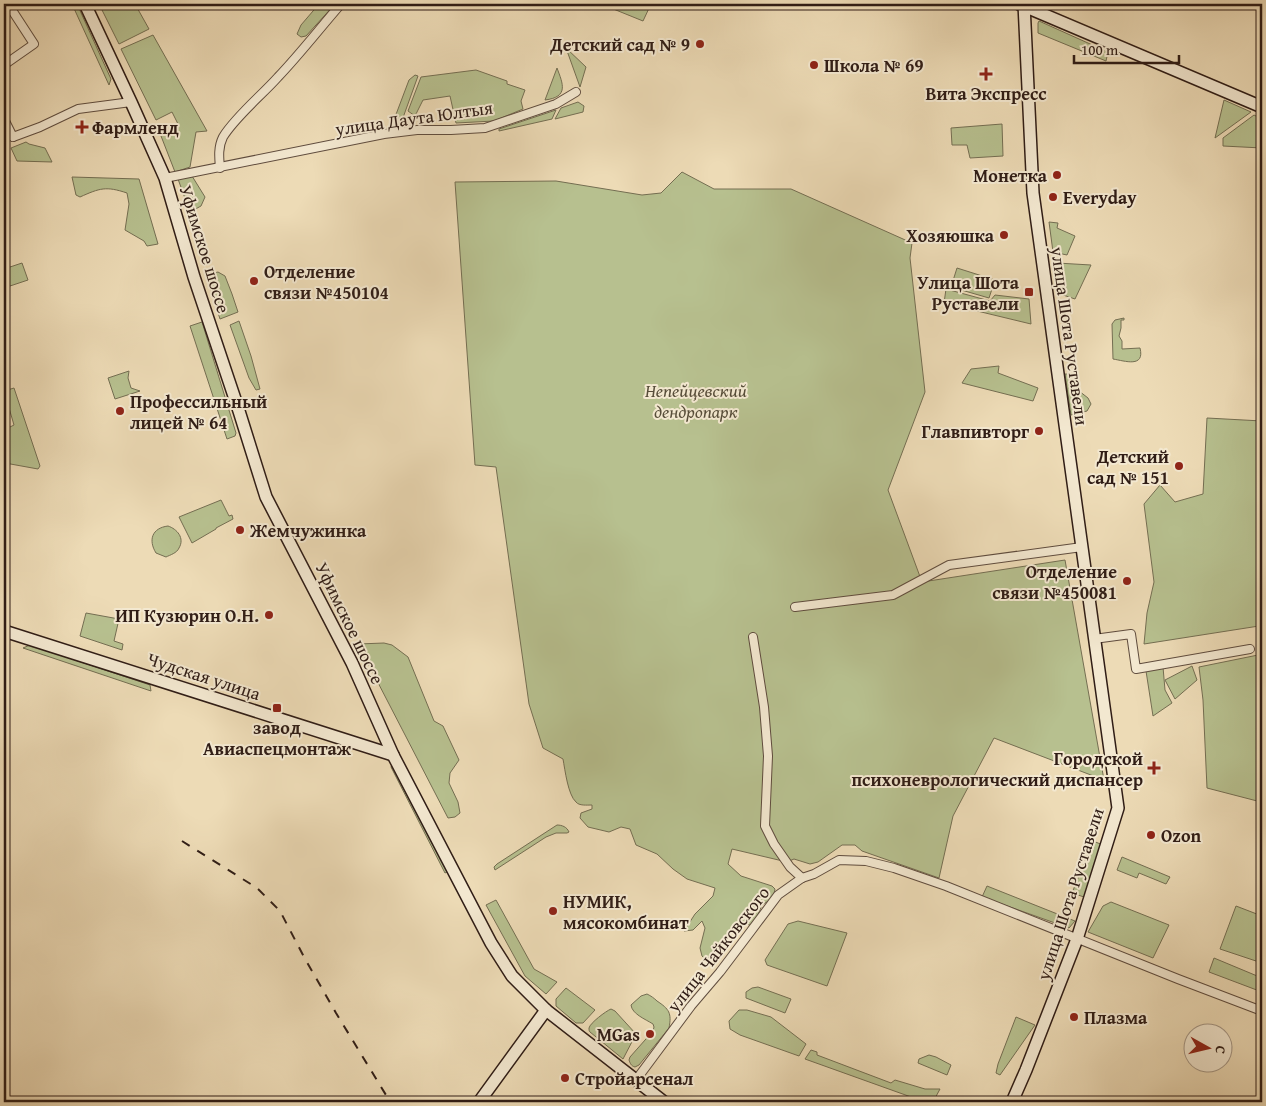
<svg xmlns="http://www.w3.org/2000/svg" width="1266" height="1106" font-family="'Gentium Book Plus',serif">
	<style>
		.green { fill: #b7c08f; stroke: #746e52 }
		.lines { fill: none; stroke-linecap: round; stroke-linejoin: round }
		.street-casing { stroke: #5f4c3e; stroke-width: 10 }
		.secondary-casing { stroke: #301d16; stroke-width: 14 }
		.street { stroke: #f3e8d0; stroke-width: 8 }
		.secondary { stroke: #f3e8d0; stroke-width: 11 }
		.rail { stroke: #301d16; stroke-width: 2; stroke-dasharray: 9 9; stroke-linecap: butt }
		.poi-dot { fill: #8f2418; stroke: #f3e8d0; stroke-width: 2 }
		.labels { text-anchor: middle; dominant-baseline: central; stroke-width: 4; stroke-linejoin: round; paint-order: stroke }
		.poi-label { font-size: 18px; font-weight: bold; fill: #301d16; stroke: #f3e8d0; text-anchor: end }
		.street-label { font-size: 18px; fill: #301d16; stroke: #f3e8d0 }
		.park-label { font-size: 18px; font-style: italic; fill: #584e3a; stroke: #f3e8d0 }
	</style>
	<rect width="100%" height="100%" fill="#eddbb6"/>
	<filter id="stains"><feTurbulence type="fractalNoise" baseFrequency=".004" numOctaves="4"/><feColorMatrix values="0 0 0 0 .2 0 0 0 0 .09 0 0 0 0 .02 0 0 0 .5 -.17"/></filter>
	<radialGradient id="worn" r=".72"><stop offset=".6" stop-color="#630" stop-opacity="0"/><stop offset="1" stop-color="#630" stop-opacity=".3"/></radialGradient>
	<!-- green -->
	<g class="green">
		<polygon points="72,4 77,4 111,79 109,85"/>
		<polygon points="99,4 135,4 149,29 119,44"/>
		<polygon points="319,4 335,4 306,36 301,37 297,34 301,25"/>
		<polygon points="601,4 651,4 643,21"/>
		<polygon points="1039,21 1108,52 1106,61 1038,33 1038,23"/>
		<polygon points="153,35 207,131 196,132 190,167 175,172 161,136 179,126 172,112 156,120 121,49"/>
		<polygon points="566,48 586,67 580,87"/>
		<path d="M557,68C563,84 569,97 545,100Z"/>
		<polygon points="476,70 507,81 507,84 525,90 521,101 523,109 494,121 456,123 450,96 423,100 415,116 408,111 421,77"/>
		<polygon points="415,75 418,76 400,126 396,127 392,125 409,80"/>
		<polygon points="1224,100 1251,112 1215,138"/>
		<polygon points="578,102 584,106 583,112 555,119 561,108"/>
		<polygon points="556,110 552,119 499,131 499,129"/>
		<polygon points="1254,115 1262,119 1262,148 1223,146 1223,138"/>
		<polygon points="1002,124 1003,156 970,158 967,145 952,145 951,128"/>
		<polygon points="26,142 29,144 45,148 52,162 17,161 11,148"/>
		<path d="M682,172L714,189H791L912,243L910,258L925,392L888,490L922,582L1065,560L1104,780L994,738L953,816L939,878L862,851L855,845H842L818,862L810,864L794,859L787,862L732,849L728,864L741,876L772,886L775,889L773,898L762,905L754,924L749,925L742,921L726,936L710,957L705,959L702,956L700,948L705,928L702,921L693,930L684,931L695,914L713,896L715,888L687,879L673,869L657,854L636,845L630,829L621,827L609,832L588,827L580,818L581,813L592,809V805C587,805 579,806 576,802C568,795 565,770 563,759L543,748L529,704L496,467L475,465L455,182L556,181L642,195L661,193Z"/>
		<polygon points="192,176 205,197 201,206 190,212 178,179"/>
		<path d="M72,177L139,179L158,244L147,246L144,241L125,230L129,204L127,193C106,186 100,188 80,197L76,195Z"/>
		<polygon points="1049,222 1058,223 1057,228 1075,236 1067,255 1053,252"/>
		<polygon points="22,263 28,280 4,288 4,269"/>
		<polygon points="1057,263 1091,265 1075,299 1063,295 1063,283 1058,282"/>
		<polygon points="957,268 995,280 989,298 951,287"/>
		<polygon points="218,272 225,276 232,294 238,312 220,319 209,283 210,274"/>
		<polygon points="946,289 990,301 995,295 1029,299 1031,324 944,303"/>
		<path d="M1124,318V320H1121V328L1119,336L1122,341V349L1140,348C1145,368 1125,361 1113,359L1112,324L1115,320Z"/>
		<polygon points="239,321 251,356 260,389 256,390 249,378 230,325"/>
		<polygon points="202,322 236,433 235,436 227,439 190,326"/>
		<polygon points="999,366 998,373 1038,388 1033,401 962,383 971,369"/>
		<polygon points="129,371 128,378 131,388 140,391 115,399 108,378"/>
		<polygon points="1065,374 1068,374 1070,384 1088,398 1091,404 1087,411 1071,415"/>
		<polygon points="14,388 40,466 38,469 5,463 4,460 4,430 14,425 4,391"/>
		<polygon points="1207,418 1262,421 1262,801 1261,802 1207,788 1203,700 1199,667 1258,655 1259,626 1144,644 1147,613 1154,582 1144,504 1160,485 1175,502 1203,494"/>
		<polygon points="221,500 229,516 232,515 233,519 216,528 216,529 192,543 179,517"/>
		<path d="M168,526C177,529 185,538 179,548C177,553 170,555 166,557L156,553C148,540 152,528 168,526Z"/>
		<polygon points="86,613 119,619 114,641 123,644 122,650 80,636"/>
		<polygon points="384,643 392,645 408,657 434,721 443,726 459,760 450,773 449,783 458,802 460,813 455,817 448,818 358,644"/>
		<polygon points="30,645 150,685 151,691 23,648"/>
		<polygon points="1192,666 1197,680 1175,699 1165,680"/>
		<polygon points="1163,667 1165,690 1172,703 1153,716 1146,671"/>
		<polygon points="392,764 449,871 445,873 391,767"/>
		<path d="M557,825C562,825 567,827 569,832L567,833H556L546,837L495,870L494,867L497,864Z"/>
		<polygon points="1093,841 1103,845 1084,897 1072,893"/>
		<polygon points="1122,857 1170,877 1166,884 1139,873 1137,878 1117,870"/>
		<polygon points="987,886 1075,921 1069,928 982,897"/>
		<polygon points="496,900 534,969 557,982 546,994 525,976 486,905"/>
		<polygon points="1111,902 1169,925 1153,958 1088,932 1103,906"/>
		<polygon points="1236,906 1262,916 1262,963 1220,949"/>
		<polygon points="798,921 847,933 827,986 767,965 765,960 788,924"/>
		<polygon points="1214,958 1262,978 1262,992 1209,972"/>
		<polygon points="758,987 791,999 785,1013 746,998 746,992 752,988"/>
		<polygon points="566,988 595,1010 583,1023 576,1023 556,1006 556,999"/>
		<path d="M647,994C651,996 654,998 657,1001C669,1009 672,1013 669,1028L639,1065L635,1067C631,1066 630,1063 629,1060L630,1057L653,1031L654,1027L653,1024C645,1019 632,1014 631,1005L641,996Z"/>
		<path d="M611,1009L615,1011L636,1034L623,1059L590,1032C589,1031 589,1030 589,1028C590,1023 606,1011 611,1009Z"/>
		<polygon points="739,1010 747,1010 771,1017 806,1044 799,1056 740,1035 730,1029 729,1021"/>
		<polygon points="1016,1017 1035,1025 1000,1075 996,1073 998,1064"/>
		<polygon points="811,1050 817,1052 817,1055 891,1083 895,1080 925,1089 940,1089 933,1102 925,1102 805,1059"/>
		<polygon points="929,1055 936,1057 951,1065 947,1075 918,1063 919,1059"/>
	</g>
	<g class="lines">
		<defs>
			<g id="street">
				<polyline points="4,65 34,44 8,4"/>
				<polyline points="4,119 13,137"/>
				<polyline points="4,132 13,137 40,127 78,109 131,102"/>
				<path d="M220,168C219,157 218,147 223,137C235,117 262,95 278,77C300,54 320,28 341,4"/>
				<polyline points="165,178 384,134 417,130 451,130 485,128 556,104 576,92"/>
				<polyline points="795,607 893,595 949,565 1082,547"/>
				<polyline points="753,637 764,707 768,756 765,826 774,844 790,867 802,878"/>
				<polyline points="1094,639 1131,634 1136,669 1250,649"/>
				<polyline points="636,1080 691,1006 720,972 751,931 778,895 802,878 814,874 839,860 866,861 894,868 946,886 1178,979 1262,1011"/>
			</g>
			<g id="secondary">
				<polyline points="85,4 131,102 165,178 194,277 239,411 266,497 352,663 393,755 491,943 512,976 546,1010 664,1102"/>
				<polyline points="1019,4 1262,107"/>
				<polyline points="4,631 393,755"/>
				<polyline points="479,1102 546,1010"/>
				<polyline points="1012,1102 1026,1070 1077,939 1118,808 1033,193 1024,4"/>
			</g>
		</defs>
		<!-- street casing -->
		<use href="#street" class="street-casing"/>
		<!-- secondary casing -->
		<use href="#secondary" class="secondary-casing"/>
		<!-- street -->
		<use href="#street" class="street"/>
		<!-- secondary -->
		<use href="#secondary" class="secondary"/>
		<!-- rail -->
		<polyline class="rail" points="182,841 257,888 280,911 304,957 336,1013 386,1095 394,1102"/>
	</g>
	<!-- markers -->
	<g class="poi-dot">
		<circle cx="700" cy="44" r="5"/>
		<circle cx="814" cy="65" r="5"/>
		<path d="M983.5 66.5h5v5h5v5h-5v5h-5v-5h-5v-5h5z"/>
		<path d="M79.5 119.5h5v5h5v5h-5v5h-5v-5h-5v-5h5z"/>
		<circle cx="1057" cy="175" r="5"/>
		<circle cx="1053" cy="197" r="5"/>
		<circle cx="1004" cy="235" r="5"/>
		<circle cx="254" cy="281" r="5"/>
		<rect x="1024" y="287" width="10" height="10" rx="2.5"/>
		<circle cx="120" cy="411" r="5"/>
		<circle cx="1039" cy="431" r="5"/>
		<circle cx="1179" cy="466" r="5"/>
		<circle cx="240" cy="530" r="5"/>
		<circle cx="1127" cy="581" r="5"/>
		<circle cx="269" cy="615" r="5"/>
		<rect x="272" y="703" width="10" height="10" rx="2.5"/>
		<path d="M1151.5 760.5h5v5h5v5h-5v5h-5v-5h-5v-5h5z"/>
		<circle cx="1151" cy="835" r="5"/>
		<circle cx="553" cy="911" r="5"/>
		<circle cx="1074" cy="1017" r="5"/>
		<circle cx="650" cy="1034" r="5"/>
		<circle cx="565" cy="1078" r="5"/>
	</g>
	<g class="labels">
		<!-- poi labels -->
		<g class="poi-label">
			<text x="690" y="44">Детский сад № 9</text>
			<text x="824" y="65" text-anchor="start">Школа № 69</text>
			<text x="986" y="93" text-anchor="middle">Вита Экспресс</text>
			<text x="92" y="127" text-anchor="start">Фармленд</text>
			<text x="1047" y="175">Монетка</text>
			<text x="1063" y="197" text-anchor="start">Everyday</text>
			<text x="994" y="235">Хозяюшка</text>
			<text x="264" y="271" text-anchor="start">Отделение<tspan x="264" dy="21">связи №450104</tspan></text>
			<text x="1019" y="282">Улица Шота<tspan x="1019" dy="21">Руставели</tspan></text>
			<text x="130" y="401" text-anchor="start">Профессильный<tspan x="130" dy="21">лицей № 64</tspan></text>
			<text x="1029" y="431">Главпивторг</text>
			<text x="1169" y="456">Детский<tspan x="1169" dy="21">сад № 151</tspan></text>
			<text x="250" y="530" text-anchor="start">Жемчужинка</text>
			<text x="1117" y="571">Отделение<tspan x="1117" dy="21">связи №450081</tspan></text>
			<text x="259" y="615">ИП Кузюрин О.Н.</text>
			<text x="277" y="727" text-anchor="middle">завод<tspan x="277" dy="21">Авиаспецмонтаж</tspan></text>
			<text x="1143" y="758">Городской<tspan x="1143" dy="21">психоневрологический диспансер</tspan></text>
			<text x="1161" y="835" text-anchor="start">Ozon</text>
			<text x="563" y="901" text-anchor="start">НУМИК,<tspan x="563" dy="21">мясокомбинат</tspan></text>
			<text x="1084" y="1017" text-anchor="start">Плазма</text>
			<text x="640" y="1034">MGas</text>
			<text x="575" y="1078" text-anchor="start">Стройарсенал</text>
		</g>
		<!-- street labels -->
		<g class="street-label">
			<text transform="translate(414 118) rotate(-8)">улица Даута Юлтыя</text>
			<text transform="translate(205 249) rotate(73)">Уфимское шоссе</text>
			<text transform="translate(1070 336) rotate(82)">улица Шота Руставели</text>
			<text transform="translate(350 623) rotate(64)">Уфимское шоссе</text>
			<text transform="translate(204 676) rotate(18)">Чудская улица</text>
			<text transform="translate(1070 894) rotate(-72)">улица Шота Руставели</text>
			<text transform="translate(718 949) rotate(-52)">улица Чайковского</text>
		</g>
		<!-- park labels -->
		<g class="park-label">
			<text x="696" y="390">Непейцевский<tspan x="696" dy="21">дендропарк</tspan></text>
		</g>
	</g>
	<!-- margin -->
	<rect width="1266" height="1106" fill="none" stroke="#eddbb6" stroke-width="20"/>
	<rect x="5" y="5" width="1256" height="1096" fill="none" stroke="#301d16" stroke-width="2.5"/>
	<rect x="10" y="10" width="1246" height="1086" fill="none" stroke="#301d16"/>
	<!-- north arrow -->
	<g transform="translate(1208 1048) rotate(98)"><circle r="24" fill="#f3e8d0" stroke="#a59786"/>
	<path d="M0-4L9 19L0 12L-9 19Z" fill="#8f2418"/>
	<text y="-8" font-size="14" font-weight="bold" text-anchor="middle" fill="#301d16">С</text>
	</g>
	<!-- scale -->
	<path d="M1074 55v8h105v-8" fill="none" stroke="#301d16" stroke-width="2.5"/>
	<text x="1081" y="55" font-size="15" fill="#301d16" stroke="#f3e8d0" stroke-width="4" paint-order="stroke">100 m</text>
	<rect width="100%" height="100%" filter="url(#stains)"/>
	<rect width="100%" height="100%" fill="url(#worn)"/>
</svg>
